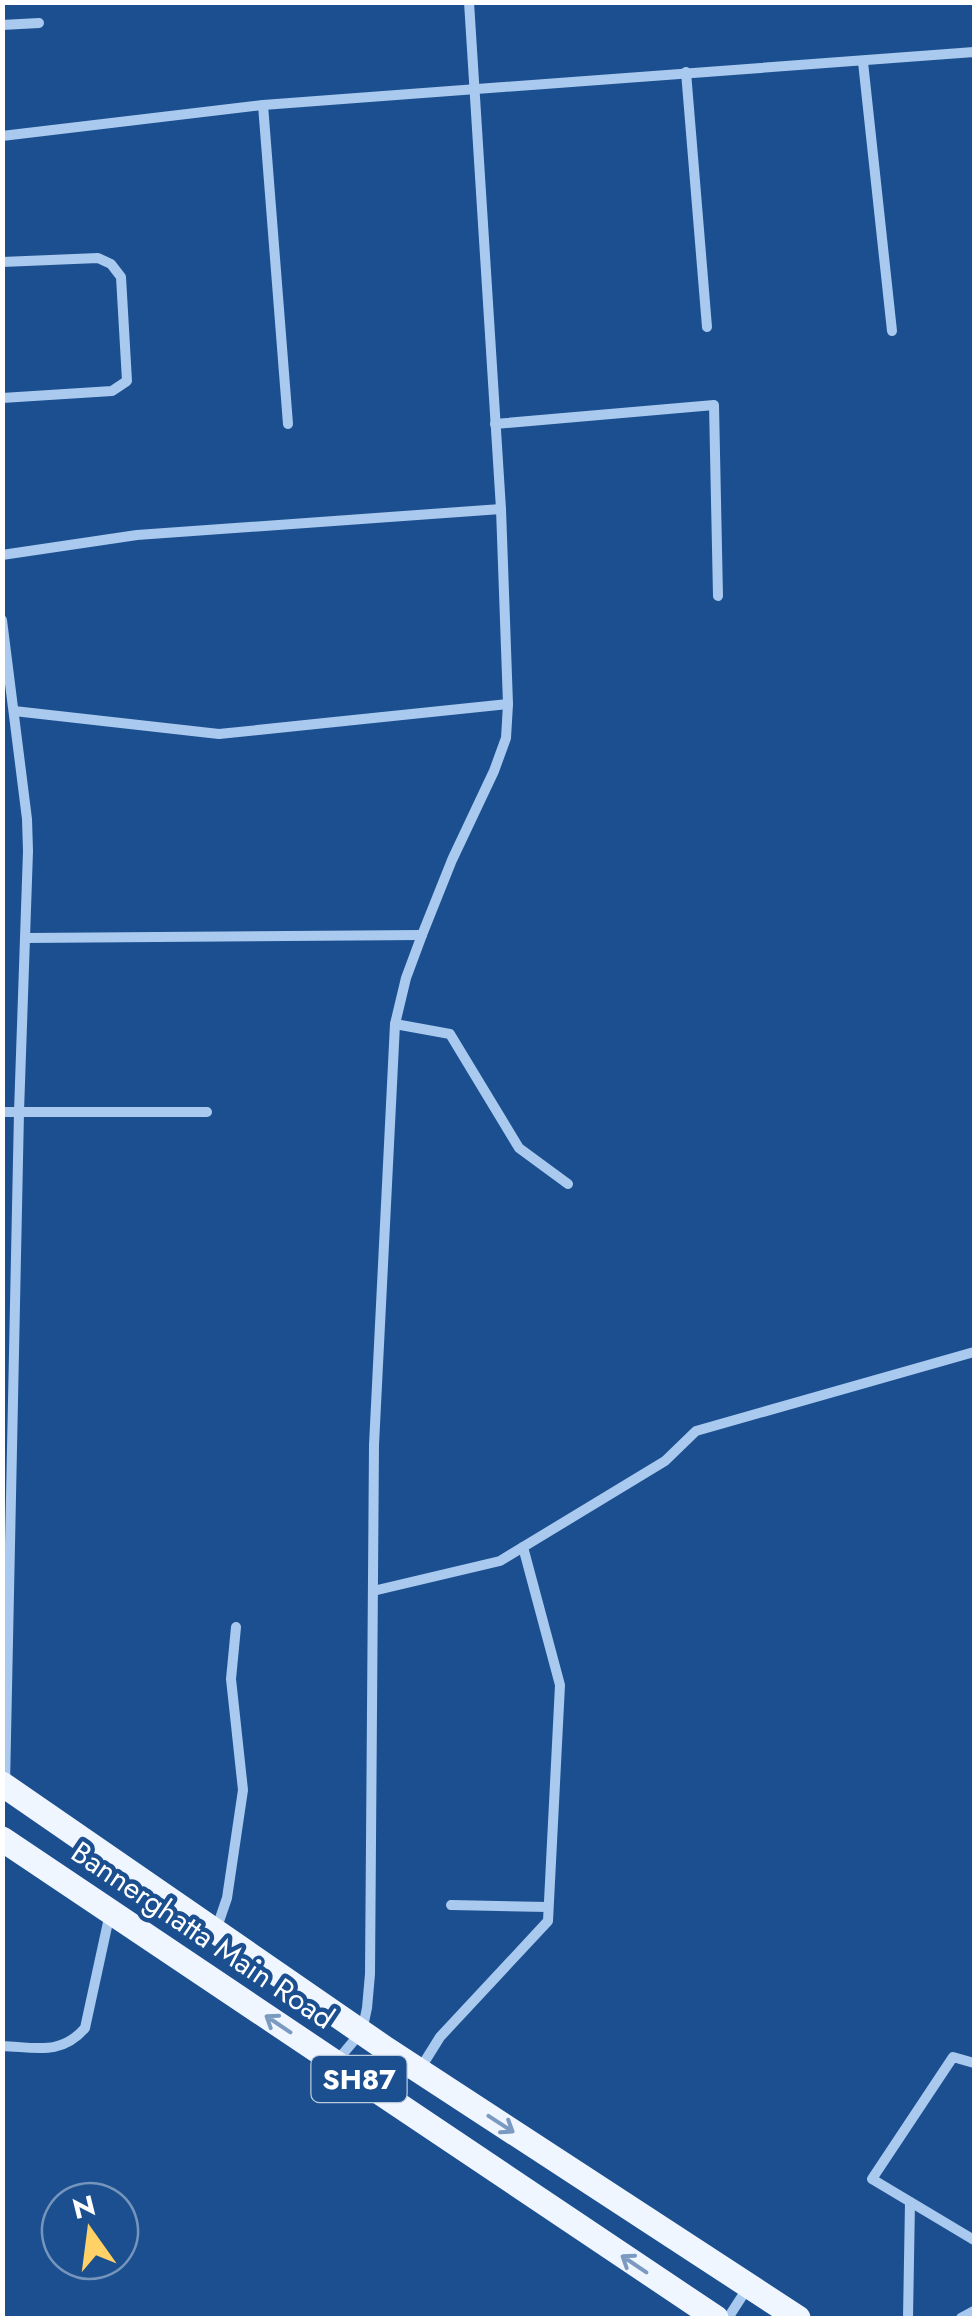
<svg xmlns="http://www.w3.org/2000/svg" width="977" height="2321" font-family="Jost,sans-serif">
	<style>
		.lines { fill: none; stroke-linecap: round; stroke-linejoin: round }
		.street { stroke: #a9c9ee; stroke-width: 10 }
		.primary { stroke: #f0f6ff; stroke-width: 25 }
		.oneway { stroke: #7b9ac1 }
		.labels { text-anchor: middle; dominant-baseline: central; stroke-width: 9; stroke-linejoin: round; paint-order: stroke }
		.shield { fill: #1b4f8f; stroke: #bbcadd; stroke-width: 2.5 }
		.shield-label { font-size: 28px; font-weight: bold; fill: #fff }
		.street-label { font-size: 30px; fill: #fff; stroke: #1b4f8f }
	</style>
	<rect width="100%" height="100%" fill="#1b4f8f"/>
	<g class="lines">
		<!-- street -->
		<g class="street">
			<polyline points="2,25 39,23"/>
			<polyline points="863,62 892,331"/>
			<polyline points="686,72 707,327"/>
			<polyline points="263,105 288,424"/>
			<polyline points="2,136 263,105 974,52"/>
			<polyline points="2,262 98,258 111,264 121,277 127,381 112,391 2,398"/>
			<polyline points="495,424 714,405 718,596"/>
			<polyline points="2,555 137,535 501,509"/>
			<polyline points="2,620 27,819 28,851 19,1112 5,1785"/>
			<polyline points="14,711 219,734 508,704"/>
			<polyline points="26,938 422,935"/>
			<polyline points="395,1024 450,1034 519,1148 568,1184"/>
			<polyline points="2,1112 207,1112"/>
			<polyline points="373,1591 500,1561 665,1461 696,1431 974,1352"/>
			<polyline points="451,1905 548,1907"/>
			<polyline points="216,1930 227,1898 243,1790 231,1679 236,1627"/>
			<path d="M2,2046C35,2047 61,2056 85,2028L110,1913"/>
			<polyline points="336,2062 362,2031 367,2008 370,1974 374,1445 395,1024 406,978 422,935 452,860 494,771 506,738 508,704 501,509 469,2"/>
			<polyline points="974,2063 953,2057 872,2179 974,2240"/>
			<polyline points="420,2069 440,2037 548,1921 560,1685 523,1547"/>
			<polyline points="728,2318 748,2287"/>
			<polyline points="908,2318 910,2202"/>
			<polyline points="961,2318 974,2311"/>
		</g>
		<!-- primary -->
		<g class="primary">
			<polyline points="2,1784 386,2049 798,2318"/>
			<polyline points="2,1839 716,2318"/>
		</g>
	</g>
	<!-- one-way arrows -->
	<defs><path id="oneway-shaft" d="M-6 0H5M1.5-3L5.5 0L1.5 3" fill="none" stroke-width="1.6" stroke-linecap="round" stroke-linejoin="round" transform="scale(2.5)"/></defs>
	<g class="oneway">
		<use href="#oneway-shaft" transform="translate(278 2024) rotate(-146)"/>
		<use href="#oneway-shaft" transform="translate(501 2124) rotate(33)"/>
		<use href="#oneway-shaft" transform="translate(634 2264) rotate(-146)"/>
	</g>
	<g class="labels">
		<!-- shield labels -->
		<rect class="shield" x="311.5" y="2056" width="95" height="46" rx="8"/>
		<g class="shield-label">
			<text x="359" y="2079">SH87</text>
		</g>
		<!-- street labels -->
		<g class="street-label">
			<text transform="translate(203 1935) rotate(34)">Bannerghatta Main Road</text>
		</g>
	</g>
	<!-- border -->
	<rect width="977" height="2321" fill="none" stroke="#ffffff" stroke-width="10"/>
	<!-- north arrow -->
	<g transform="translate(90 2231) rotate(346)"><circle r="48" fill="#1b4f8f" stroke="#7695bc" stroke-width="2.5"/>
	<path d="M0-8L18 38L0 25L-18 38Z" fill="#ffd166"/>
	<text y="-15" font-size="28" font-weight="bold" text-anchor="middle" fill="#ffffff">N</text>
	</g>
</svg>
